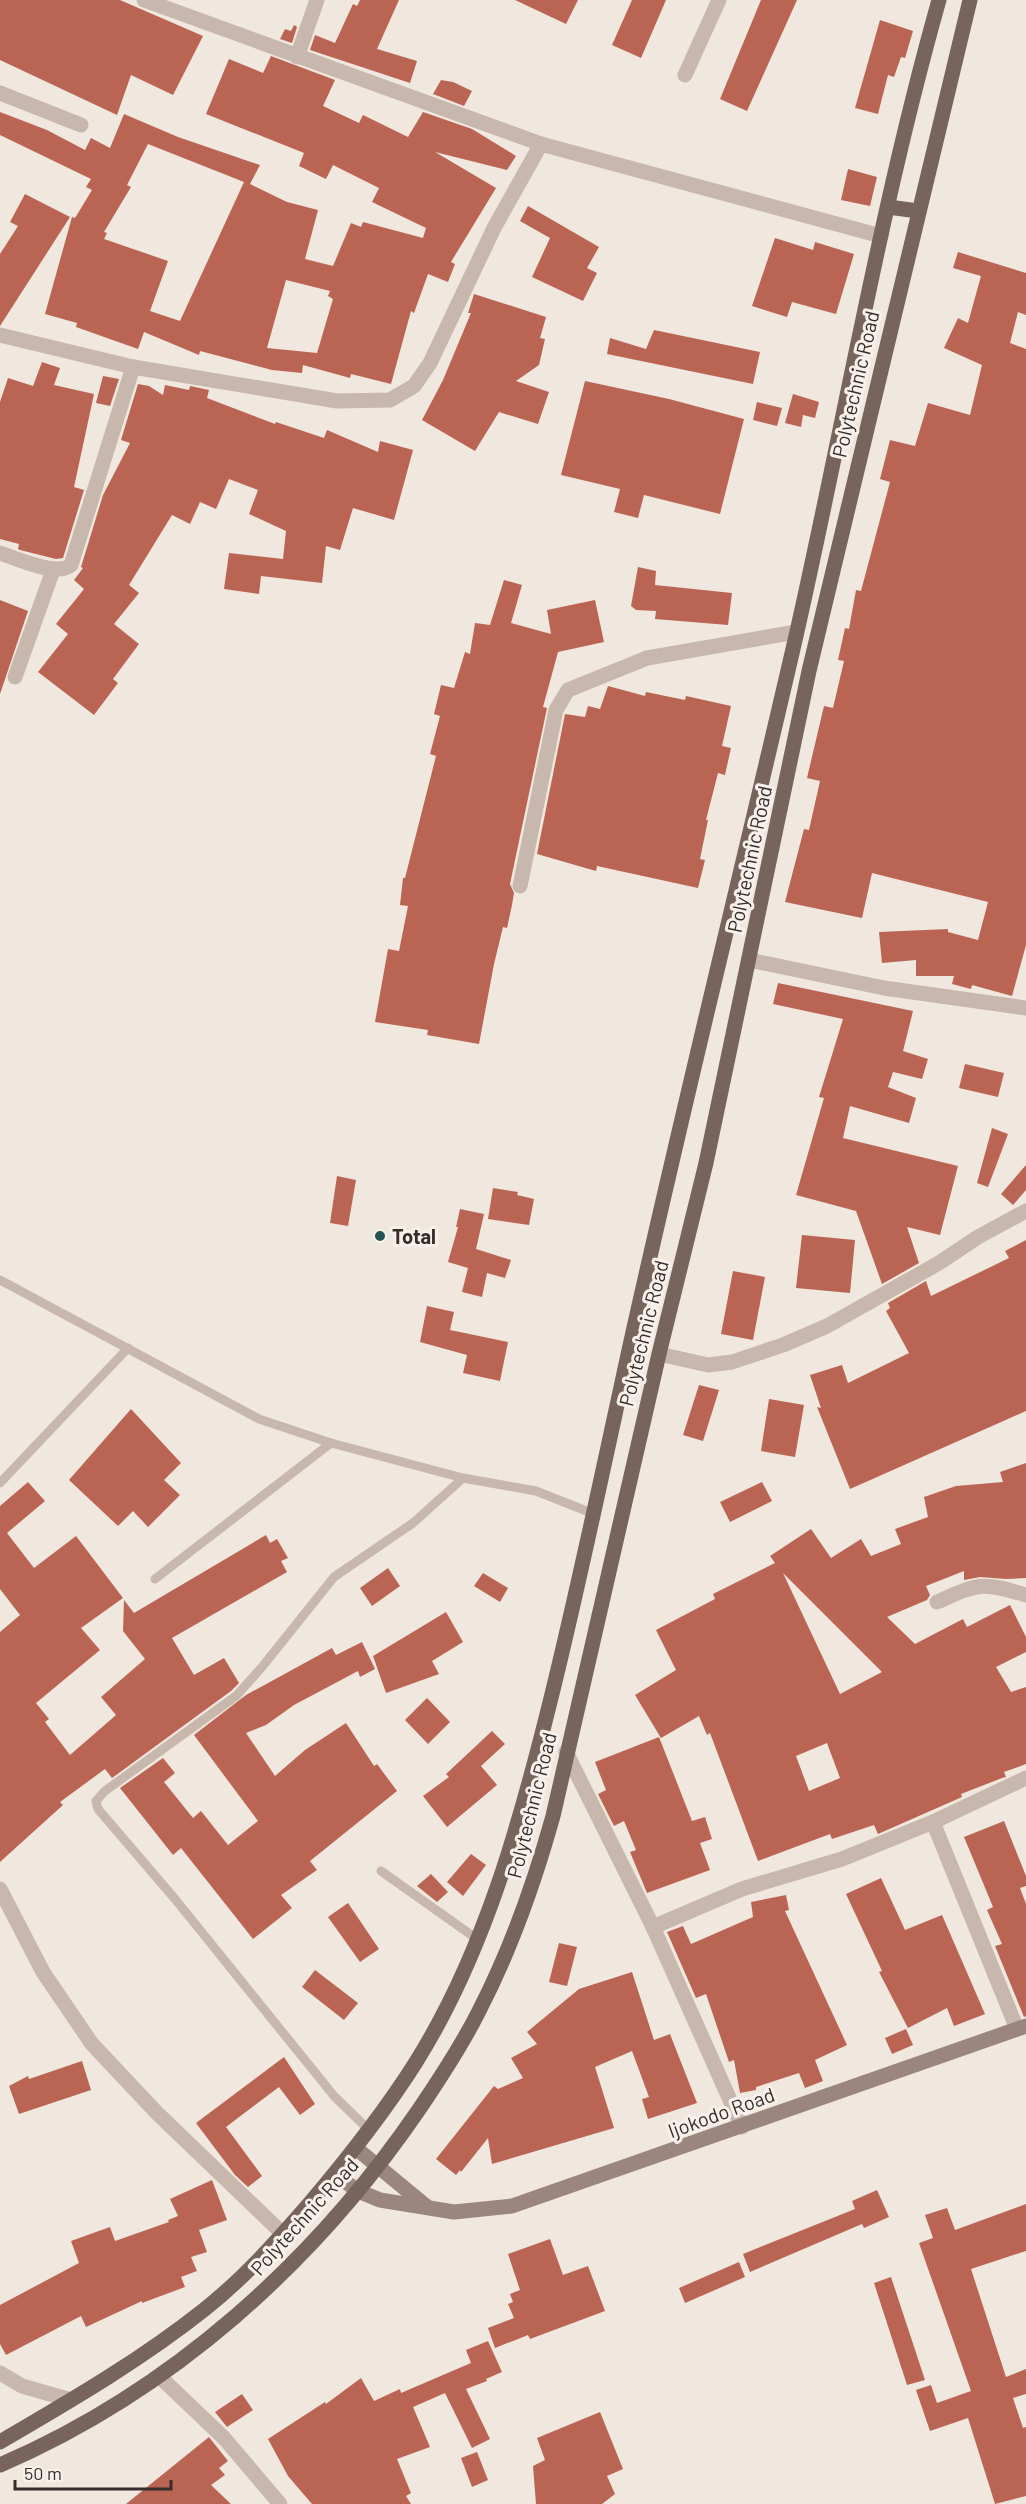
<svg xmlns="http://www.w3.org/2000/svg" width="1026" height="2504" font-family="Barlow,sans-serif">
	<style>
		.building { fill: #ba6554; fill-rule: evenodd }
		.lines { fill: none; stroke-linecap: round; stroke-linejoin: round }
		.lane { stroke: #c8b7ac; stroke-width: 9 }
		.street { stroke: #c8b7ac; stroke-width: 15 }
		.secondary { stroke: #9b867d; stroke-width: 15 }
		.primary { stroke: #77645d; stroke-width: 15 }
		.poi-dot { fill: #245454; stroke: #f8f1eb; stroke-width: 2 }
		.labels { text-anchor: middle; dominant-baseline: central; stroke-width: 6; stroke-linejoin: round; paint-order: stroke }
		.street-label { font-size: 20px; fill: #362d2a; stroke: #f8f1eb }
		.poi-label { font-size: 20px; font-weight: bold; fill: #362d2a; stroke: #f8f1eb; text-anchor: start }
	</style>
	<rect width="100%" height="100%" fill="#f0e7df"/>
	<!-- building -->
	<g class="building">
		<polygon points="0,0 120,0 203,36 173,95 131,75 117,115 0,60"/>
		<polygon points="360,0 399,0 377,49 417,61 410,83 310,50 315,35 335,43 353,4 357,6"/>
		<polygon points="515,0 578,0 566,24"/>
		<polygon points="632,0 666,0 641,58 612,45"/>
		<polygon points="761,0 797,0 747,111 720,99"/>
		<polygon points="880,20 913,31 905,58 901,57 894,77 888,75 878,114 855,108"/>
		<polygon points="294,25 297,27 292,43 280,39 285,29 291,31"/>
		<path d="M271,56L335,80L323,106L359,123L363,115L408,137L423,112L472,129L516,156L507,170L435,152L496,188L451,262L455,264L448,282L428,274L414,313L411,311L391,384L351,374L350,378L303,365L302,373L272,370L200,351L199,355L144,332L138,349L76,327L77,323L45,314L72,217L75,218L92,190L86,187L91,179L0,135V112L47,130L85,150L91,138L110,148L124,114L178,137L260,165L250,184L287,202L318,210L305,259L333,266L351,223L361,227L363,222L423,238L426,228L372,202L379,188L333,165L326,179L299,166L304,153L206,114L229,59L263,73ZM148,144L244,182L180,321L150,311L168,261L104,239L107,233L104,232L131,187L127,185ZM286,280L330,291L328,296L333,299L317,353L267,348Z"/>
		<polygon points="441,80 453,82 472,91 464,106 433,94"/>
		<polygon points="848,169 877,177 870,206 841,200"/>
		<polygon points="25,194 70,217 0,326 0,254 18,226 10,222"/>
		<polygon points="528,206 599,247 587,268 597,273 583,301 532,277 550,238 520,221"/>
		<polygon points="775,238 813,250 815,242 854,254 836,314 792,302 787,317 752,306"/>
		<polygon points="958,252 1026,273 1026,315 1018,312 1010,343 1026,349 1026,945 1012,996 972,985 971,989 952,984 954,976 916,976 916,960 882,963 879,932 948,929 948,932 978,940 988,902 872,873 862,918 785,902 804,829 809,830 820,781 807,778 824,706 833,708 844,661 838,660 845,628 849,629 856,590 861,591 890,482 880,479 890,440 915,446 928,403 970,415 982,365 944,348 958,318 968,323 981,276 953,268"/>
		<polygon points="474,294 546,317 540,338 545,339 539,365 516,381 549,392 538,424 499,412 475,451 422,420 443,380 471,313 468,313"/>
		<polygon points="654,330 760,352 753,384 607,354 610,338 646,349"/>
		<polygon points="42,362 60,368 54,385 94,394 74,487 84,490 63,558 56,559 20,550 18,549 19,544 0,539 0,402 8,378 33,386"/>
		<polygon points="103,376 119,379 110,406 96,403"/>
		<polygon points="585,381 669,399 744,419 720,514 644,495 638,518 614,512 620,489 561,475"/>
		<polygon points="138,384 149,386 163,395 165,385 189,390 190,386 209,390 207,398 275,424 276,422 324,438 327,430 378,452 380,441 413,450 394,520 353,508 340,550 326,546 322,583 261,576 259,594 224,589 229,553 283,559 286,531 249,514 258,490 229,479 216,509 200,502 190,524 172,515 129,585 139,593 114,624 139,644 113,679 118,683 94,715 38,672 68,634 56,624 84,589 74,580 83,568 81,567 103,495 130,443 121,440"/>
		<polygon points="793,394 819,402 815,418 803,415 801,427 785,423"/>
		<polygon points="757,402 782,408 777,426 753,420"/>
		<polygon points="638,567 656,571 655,585 732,593 728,625 655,619 656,611 636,610 631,606"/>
		<polygon points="504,580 522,585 511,623 551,634 547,610 595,600 604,642 558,652 543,707 547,708 510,884 514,893 512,905 507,928 503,927 494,964 479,1044 427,1035 428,1030 375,1022 388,949 399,951 408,906 400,905 403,878 405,878 436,756 430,754 440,716 434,714 441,685 454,688 465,652 470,654 475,623 490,625"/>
		<polygon points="0,600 28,611 0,694"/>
		<polygon points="608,686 645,696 646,692 685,700 686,696 731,706 722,746 731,748 725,775 718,773 706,820 708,820 700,859 705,860 698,888 597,866 596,871 537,854 565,714 585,717 588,706 600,709"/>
		<polygon points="778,983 913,1011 903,1051 928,1059 922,1079 893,1072 888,1087 916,1098 909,1123 850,1106 843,1138 958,1166 940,1235 907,1227 919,1263 882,1284 856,1211 796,1195 824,1098 819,1097 843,1019 773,1004"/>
		<polygon points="965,1064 1004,1073 998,1097 959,1088"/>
		<polygon points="992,1128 1008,1134 988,1187 977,1183"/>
		<polygon points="1026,1165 1026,1190 1013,1205 1001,1194"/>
		<polygon points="337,1176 356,1180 348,1226 330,1223"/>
		<polygon points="493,1188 518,1192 517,1195 534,1199 529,1225 488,1219"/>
		<polygon points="460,1209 484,1214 476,1249 511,1260 505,1278 487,1273 482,1297 462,1292 468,1268 448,1262 458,1227 456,1227"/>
		<polygon points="802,1235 855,1240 850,1293 796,1288"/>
		<polygon points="1026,1240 1026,1411 850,1489 817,1407 821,1408 810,1375 842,1365 848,1383 909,1353 886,1311 890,1308 888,1303 926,1281 931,1296 1009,1258 1005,1251"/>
		<polygon points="733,1271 765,1277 753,1340 721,1334"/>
		<polygon points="427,1306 454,1312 450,1330 508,1342 500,1381 463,1373 467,1355 420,1342"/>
		<polygon points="699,1385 719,1390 703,1441 683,1435"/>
		<polygon points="769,1399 804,1405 795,1457 761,1451"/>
		<polygon points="131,1409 181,1463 164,1480 180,1495 148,1527 133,1511 118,1526 69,1480"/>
		<path d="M1026,1463V1578L1006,1579L980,1577L964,1580V1571L926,1586L930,1595L927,1600L887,1617L915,1644L963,1619L967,1627L1010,1605L1026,1637V1652L996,1667L1011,1692L1026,1687V1764L1004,1772L1006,1777L1002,1778L961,1794L962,1797L878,1834L874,1825L832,1839L830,1834L758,1861L710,1733L707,1735L699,1716L661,1738L635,1695L676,1670L656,1630L715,1599L713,1594L775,1563L770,1556L811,1529L831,1558L861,1539L871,1556L901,1544L895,1529L928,1517L924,1497L956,1486L1003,1482L1000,1472ZM783,1573L882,1672L840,1694ZM827,1743L840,1778L809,1791L796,1756Z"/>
		<polygon points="28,1482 45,1501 7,1533 34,1568 76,1536 123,1598 81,1628 100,1650 36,1703 49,1719 45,1722 70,1755 116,1715 101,1697 145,1659 123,1631 124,1600 134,1613 266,1535 270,1543 277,1539 288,1558 281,1561 287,1572 172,1638 194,1675 224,1658 239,1683 231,1691 112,1778 105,1769 60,1802 63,1805 0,1862 0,1632 20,1615 0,1589 0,1506"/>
		<polygon points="762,1482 772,1501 730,1522 720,1502"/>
		<polygon points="388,1568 400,1586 372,1606 360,1588"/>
		<polygon points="483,1573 508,1588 500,1602 474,1586"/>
		<polygon points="446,1612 463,1642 432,1661 439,1674 386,1693 373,1656"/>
		<polygon points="362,1642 375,1669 360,1677 358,1671 294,1705 266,1725 246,1733 275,1776 305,1750 346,1723 374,1766 377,1764 397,1791 310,1861 317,1870 281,1895 292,1908 253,1939 181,1848 173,1855 120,1788 163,1758 175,1773 164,1782 193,1818 201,1811 228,1845 258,1821 194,1735 246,1695 332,1648 336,1655"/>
		<polygon points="427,1698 450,1722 428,1744 405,1720"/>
		<polygon points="492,1731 505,1744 481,1766 497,1785 447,1827 423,1796 449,1777 446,1774"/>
		<polygon points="659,1737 692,1821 705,1817 712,1839 700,1843 710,1870 647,1893 630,1852 636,1850 624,1821 614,1826 598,1794 606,1790 595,1762"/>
		<polygon points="1004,1821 1026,1876 1026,1886 1020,1888 1026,1904 1026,2016 1024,2017 995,1946 1002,1944 987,1910 993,1907 964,1837"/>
		<polygon points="471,1854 486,1865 463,1896 447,1882"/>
		<polygon points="431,1874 448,1892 437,1902 417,1886"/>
		<polygon points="881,1878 905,1930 942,1915 985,2014 954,2026 947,2008 908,2028 879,1972 882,1971 846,1894"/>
		<polygon points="786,1895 789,1910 785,1911 847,2045 815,2060 823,2081 805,2088 799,2073 756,2087 756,2090 740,2093 734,2060 729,2062 706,1994 696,1998 667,1932 683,1926 691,1944 753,1917 751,1902"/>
		<polygon points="348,1903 379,1949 360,1962 328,1917"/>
		<polygon points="559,1943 577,1947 567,1986 549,1982"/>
		<polygon points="315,1970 358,2003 344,2020 302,1987"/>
		<polygon points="632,1972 654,2040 670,2034 697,2103 648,2119 642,2099 649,2097 632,2051 595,2067 614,2128 492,2164 488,2138 461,2172 460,2170 456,2175 436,2159 494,2086 498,2089 523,2078 511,2058 537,2044 527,2032 579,1989"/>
		<polygon points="906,2029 913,2045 892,2054 885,2038"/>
		<polygon points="284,2057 315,2104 300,2115 279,2087 226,2127 262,2176 248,2187 235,2175 196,2123"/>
		<polygon points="82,2061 91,2090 19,2114 9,2086 28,2076 29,2079"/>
		<polygon points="212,2180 227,2220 199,2230 207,2252 191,2257 197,2271 181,2277 185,2287 142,2303 142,2301 86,2327 81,2316 6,2355 0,2344 0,2305 79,2263 71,2241 110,2227 115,2241 169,2222 168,2220 178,2216 170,2199"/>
		<polygon points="877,2190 889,2217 864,2228 862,2224 750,2272 743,2254 855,2209 852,2201"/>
		<polygon points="1026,2204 1026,2251 971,2269 1006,2377 1026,2369 1026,2394 1013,2398 1023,2428 1026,2427 1026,2496 995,2504 968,2418 930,2431 916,2390 931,2385 937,2403 971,2391 919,2243 933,2238 925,2215 947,2208 955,2230"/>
		<polygon points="550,2239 563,2275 588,2266 605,2311 530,2339 528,2335 495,2348 488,2328 514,2318 508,2304 513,2302 510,2294 520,2290 508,2254"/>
		<polygon points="739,2262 745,2277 685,2303 679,2288"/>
		<polygon points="891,2277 925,2380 907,2385 874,2283"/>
		<polygon points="488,2341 502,2372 486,2379 487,2381 466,2389 490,2439 472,2448 445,2393 413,2407 430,2447 397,2459 411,2493 406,2496 411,2504 312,2504 288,2476 268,2439 325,2402 326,2404 361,2378 374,2401 400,2389 401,2393 471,2363 466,2350"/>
		<polygon points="242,2394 253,2410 227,2427 215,2412"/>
		<polygon points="600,2412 623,2469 607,2476 615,2494 602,2504 536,2504 533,2466 545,2460 537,2438"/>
		<polygon points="209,2437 228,2461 219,2468 225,2475 211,2485 231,2504 126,2504"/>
		<polygon points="477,2452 488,2480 472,2487 461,2458"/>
	</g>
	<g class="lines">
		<!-- lane -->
		<g class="lane">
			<polyline points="0,1280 259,1419 331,1443 463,1478 536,1491 594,1514"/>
			<polyline points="0,1483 128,1348"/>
			<polyline points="155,1579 331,1443"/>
			<polyline points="381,1871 477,1939"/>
			<polyline points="370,2131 334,2096 175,1899 98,1809 96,1801 105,1791 236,1696 262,1667 334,1577 413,1523 463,1478"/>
		</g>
		<!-- street -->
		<g class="street">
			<polyline points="144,0 541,144 881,236"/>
			<polyline points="297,57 317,0"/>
			<polyline points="685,75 719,0"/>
			<polyline points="0,93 81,125"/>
			<polyline points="0,335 133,367 337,401 390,400 414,386 430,363 494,228 541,144"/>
			<path d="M0,553C17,559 57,577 71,565L133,367"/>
			<polyline points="15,677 53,570"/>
			<polyline points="520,886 556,710 568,690 647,658 796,632"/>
			<polyline points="749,960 884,988 1026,1008"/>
			<polyline points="659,1354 708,1365 732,1362 783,1345 827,1326 939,1263 978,1237 1026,1211"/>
			<path d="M937,1602C978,1584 981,1581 1026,1595"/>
			<polyline points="566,1752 653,1927 742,2127"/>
			<polyline points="933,1822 1017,2029"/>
			<polyline points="0,1889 43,1972 92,2044 157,2113 283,2234"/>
			<polyline points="653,1927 742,1889 842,1859 933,1822 1026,1778"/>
			<polyline points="0,2373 22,2386 71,2400"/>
			<polyline points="159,2376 224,2438 280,2504"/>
		</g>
		<!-- secondary -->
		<g class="secondary">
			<polyline points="357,2149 426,2206"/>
			<polyline points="335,2174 358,2191 380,2200 454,2212 512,2206 1026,2026"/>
		</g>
		<!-- primary -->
		<g class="primary">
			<polyline points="888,207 918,211"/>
			<path d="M0,2442C70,2401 141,2360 205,2309C244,2278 277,2241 310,2203C348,2158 384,2113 416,2062C485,1952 521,1820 552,1694C580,1580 604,1465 629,1350C682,1111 741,874 796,636C844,424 880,209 939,0"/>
			<path d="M0,2465C172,2391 315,2262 420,2108C441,2077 462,2045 479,2011C511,1949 534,1884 553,1816L659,1354L706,1163L809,671L970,0"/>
		</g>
	</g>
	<!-- markers -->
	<circle class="poi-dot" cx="380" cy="1236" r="6"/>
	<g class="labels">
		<!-- street labels -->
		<g class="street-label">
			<text transform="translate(855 384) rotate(-77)">Polytechnic Road</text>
			<text transform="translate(749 859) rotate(-78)">Polytechnic Road</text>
			<text transform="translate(643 1333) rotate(-76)">Polytechnic Road</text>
			<text transform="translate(531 1805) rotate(-76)">Polytechnic Road</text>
			<text transform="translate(721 2112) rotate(-20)">Ijokodo Road</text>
			<text transform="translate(304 2216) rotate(-48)">Polytechnic Road</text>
		</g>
		<!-- poi labels -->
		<g class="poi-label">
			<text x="392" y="1236">Total</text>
		</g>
	</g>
	<!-- scale -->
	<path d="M15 2480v9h156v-9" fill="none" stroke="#362d2a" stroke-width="3"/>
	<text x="24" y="2480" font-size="18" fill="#362d2a" stroke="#f8f1eb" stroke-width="4.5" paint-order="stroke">50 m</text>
</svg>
